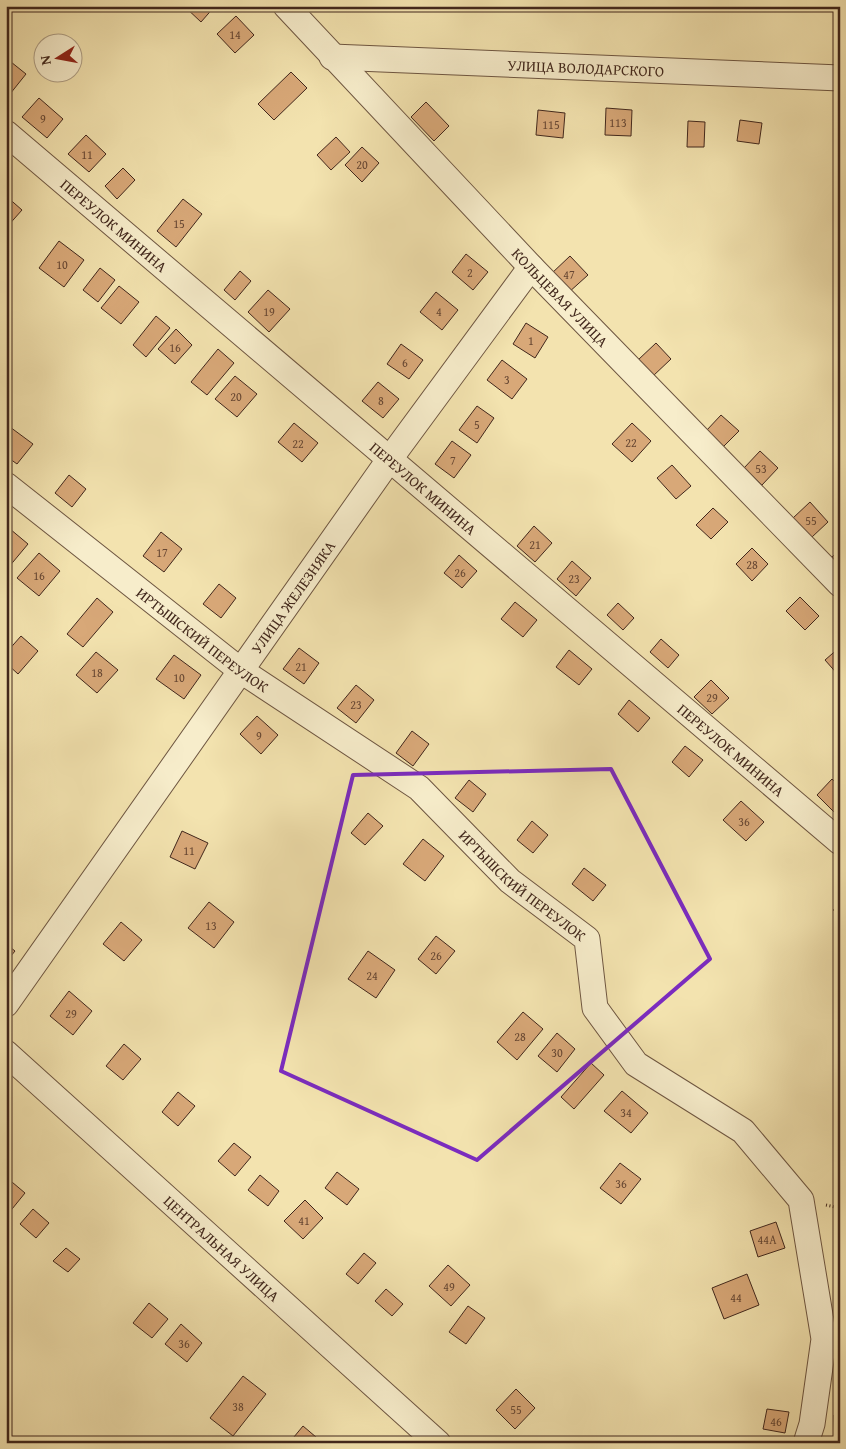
<svg xmlns="http://www.w3.org/2000/svg" width="846" height="1449" font-family="'Gentium Book Plus',serif">
	<style>
		.building { fill: #d8a878; stroke: #41271c }
		.lines { fill: none; stroke-linecap: round; stroke-linejoin: round }
		.minor-casing { stroke: #6e5641; stroke-width: 27 }
		.path { stroke: #41271c; stroke-width: 3; stroke-dasharray: 1 2.5; stroke-linecap: butt }
		.minor { stroke: #f7edcb; stroke-width: 25 }
		.marked { fill: none; stroke: #7b2cbf; stroke-width: 4; stroke-linejoin: round }
		.labels { text-anchor: middle; dominant-baseline: central; stroke-width: 5; stroke-linejoin: round; paint-order: stroke }
		.number-label { font-size: 12px; fill: #674733 }
		.street-label { font-size: 15px; fill: #41271c; stroke: #f7edcb }
	</style>
	<rect width="100%" height="100%" fill="#f3e3af"/>
	<filter id="stains"><feTurbulence type="fractalNoise" baseFrequency=".004" numOctaves="4"/><feColorMatrix values="0 0 0 0 .2 0 0 0 0 .09 0 0 0 0 .02 0 0 0 .5 -.17"/></filter>
	<radialGradient id="worn" r=".72"><stop offset=".6" stop-color="#630" stop-opacity="0"/><stop offset="1" stop-color="#630" stop-opacity=".3"/></radialGradient>
	<!-- building -->
	<g class="building">
		<polygon points="184,6 215,6 201,22"/>
		<polygon points="306,6 331,6 331,7 306,10"/>
		<polygon points="236,16 254,35 235,53 217,34"/>
		<polygon points="6,58 26,74 6,99"/>
		<polygon points="291,72 307,88 274,120 258,104"/>
		<polygon points="39,98 63,119 47,138 22,117"/>
		<polygon points="426,102 449,126 434,141 411,117"/>
		<polygon points="606,108 632,110 631,136 605,135"/>
		<polygon points="538,110 565,113 563,138 536,135"/>
		<polygon points="740,120 762,123 759,144 737,141"/>
		<polygon points="688,121 705,122 704,147 687,147"/>
		<polygon points="86,135 106,154 89,172 68,154"/>
		<polygon points="336,137 350,152 331,170 317,155"/>
		<polygon points="362,147 379,163 362,182 345,165"/>
		<polygon points="123,168 135,180 117,199 105,186"/>
		<polygon points="6,196 22,210 6,228"/>
		<polygon points="183,199 202,214 176,247 157,231"/>
		<polygon points="59,241 84,260 64,287 39,268"/>
		<polygon points="466,254 488,272 473,290 452,272"/>
		<polygon points="570,256 588,275 568,293 551,274"/>
		<polygon points="100,268 115,280 98,302 83,290"/>
		<polygon points="240,271 251,281 235,300 224,290"/>
		<polygon points="119,286 139,302 121,324 101,308"/>
		<polygon points="268,290 290,309 269,332 248,312"/>
		<polygon points="436,292 458,310 442,330 420,312"/>
		<polygon points="156,316 170,328 146,357 133,345"/>
		<polygon points="526,323 548,337 535,358 513,344"/>
		<polygon points="176,329 192,345 175,364 158,349"/>
		<polygon points="656,343 671,359 653,376 638,360"/>
		<polygon points="401,344 423,360 409,379 387,364"/>
		<polygon points="218,349 234,363 207,395 191,382"/>
		<polygon points="502,360 527,379 512,399 487,380"/>
		<polygon points="235,376 257,394 237,417 215,399"/>
		<polygon points="378,382 399,399 383,418 362,401"/>
		<polygon points="477,406 494,418 477,443 459,430"/>
		<polygon points="721,415 739,431 723,447 706,431"/>
		<polygon points="294,423 318,443 302,462 278,442"/>
		<polygon points="632,423 651,441 632,462 612,444"/>
		<polygon points="10,427 33,444 17,464 6,456 6,432"/>
		<polygon points="452,441 471,455 454,478 435,464"/>
		<polygon points="760,451 778,468 762,485 744,468"/>
		<polygon points="672,465 691,486 676,499 657,478"/>
		<polygon points="69,475 86,489 72,507 55,493"/>
		<polygon points="810,502 828,522 812,537 793,518"/>
		<polygon points="713,508 728,522 711,539 696,525"/>
		<polygon points="534,526 552,543 535,562 517,546"/>
		<polygon points="10,529 28,544 8,568 6,566 6,533"/>
		<polygon points="161,532 182,549 164,572 143,556"/>
		<polygon points="752,548 768,564 752,581 736,564"/>
		<polygon points="840,549 840,567 831,558"/>
		<polygon points="39,553 60,571 39,596 17,578"/>
		<polygon points="459,555 477,571 462,588 444,573"/>
		<polygon points="572,561 591,578 576,596 557,579"/>
		<polygon points="219,584 236,598 221,618 203,604"/>
		<polygon points="800,597 819,616 805,630 786,611"/>
		<polygon points="97,598 113,612 83,647 67,634"/>
		<polygon points="515,602 537,620 523,637 501,619"/>
		<polygon points="618,603 634,618 623,630 607,615"/>
		<polygon points="21,636 38,651 18,674 6,663 6,653"/>
		<polygon points="661,639 679,655 668,668 650,652"/>
		<polygon points="840,647 840,677 825,660"/>
		<polygon points="299,648 319,663 304,684 283,669"/>
		<polygon points="569,650 592,669 579,685 556,667"/>
		<polygon points="96,652 118,670 97,693 76,675"/>
		<polygon points="174,655 201,675 184,699 156,679"/>
		<polygon points="711,680 729,698 712,714 694,697"/>
		<polygon points="356,685 374,700 356,723 337,708"/>
		<polygon points="629,700 650,718 638,732 618,714"/>
		<polygon points="257,716 278,735 261,754 240,734"/>
		<polygon points="412,731 429,744 413,766 396,753"/>
		<polygon points="685,746 703,760 689,777 672,762"/>
		<polygon points="832,779 840,787 840,812 837,815 817,795"/>
		<polygon points="469,780 486,794 473,812 455,798"/>
		<polygon points="741,801 764,822 746,841 723,820"/>
		<polygon points="368,813 383,826 365,845 351,833"/>
		<polygon points="532,821 548,835 533,853 517,840"/>
		<polygon points="182,831 208,843 195,869 170,857"/>
		<polygon points="423,839 444,856 425,881 403,864"/>
		<polygon points="584,868 606,885 593,901 572,884"/>
		<polygon points="209,902 234,922 214,948 188,928"/>
		<polygon points="840,903 840,916 833,910"/>
		<polygon points="121,922 142,940 124,961 103,944"/>
		<polygon points="436,936 455,951 436,974 418,959"/>
		<polygon points="6,944 15,951 6,962"/>
		<polygon points="368,951 395,970 376,998 348,979"/>
		<polygon points="69,991 92,1011 73,1035 50,1016"/>
		<polygon points="523,1012 543,1029 517,1060 497,1042"/>
		<polygon points="557,1033 575,1049 557,1072 538,1056"/>
		<polygon points="124,1044 141,1059 123,1080 106,1066"/>
		<polygon points="591,1063 604,1075 574,1109 561,1097"/>
		<polygon points="622,1091 648,1113 631,1133 604,1111"/>
		<polygon points="178,1092 195,1106 178,1126 162,1112"/>
		<polygon points="234,1143 251,1157 235,1176 218,1161"/>
		<polygon points="620,1163 641,1179 621,1204 600,1188"/>
		<polygon points="337,1172 359,1189 347,1205 325,1188"/>
		<polygon points="260,1175 279,1191 268,1206 248,1190"/>
		<polygon points="6,1177 25,1193 8,1214 6,1213"/>
		<polygon points="305,1200 323,1218 303,1239 284,1221"/>
		<polygon points="33,1209 49,1223 36,1238 20,1224"/>
		<polygon points="776,1222 785,1248 758,1257 750,1231"/>
		<polygon points="66,1248 80,1259 68,1272 53,1261"/>
		<polygon points="364,1253 376,1263 358,1284 346,1274"/>
		<polygon points="448,1265 470,1285 451,1306 429,1286"/>
		<polygon points="747,1274 759,1305 724,1319 712,1288"/>
		<polygon points="386,1289 403,1304 392,1316 375,1301"/>
		<polygon points="149,1303 168,1319 152,1338 133,1323"/>
		<polygon points="468,1306 485,1318 466,1344 449,1332"/>
		<polygon points="181,1324 202,1343 187,1362 165,1344"/>
		<polygon points="243,1376 266,1394 233,1436 210,1418"/>
		<polygon points="516,1389 535,1408 515,1429 496,1410"/>
		<polygon points="767,1409 789,1412 785,1433 763,1429"/>
		<polygon points="834,1415 840,1415 840,1443 835,1443"/>
		<polygon points="303,1426 323,1443 289,1443"/>
	</g>
	<g class="lines">
		<defs>
			<g id="minor">
				<path id="s1" d="M286,6L531,267L840,584"/>
				<path id="s2" d="M332,57L840,78"/>
				<path id="s3" d="M6,133L840,842"/>
				<path id="s4" d="M6,485L240,670L419,788L510,881L587,939L595,1008L636,1064L743,1131L801,1200L824,1339L812,1424L806,1443"/>
				<path id="s5" d="M6,1004L389,460L531,267"/>
				<path id="s6" d="M6,1053L438,1443"/>
			</g>
		</defs>
		<!-- minor casing -->
		<use href="#minor" class="minor-casing"/>
		<!-- path -->
		<polyline class="path" points="826,1205 840,1208"/>
		<!-- minor -->
		<use href="#minor" class="minor"/>
	</g>
	<!-- marked area -->
	<path class="marked" d="M611,769L710,959L477,1160L281,1071L353,775Z"/>
	<g class="labels">
		<!-- number labels -->
		<g class="number-label">
			<text x="235" y="34">14</text>
			<text x="43" y="118">9</text>
			<text x="618" y="122">113</text>
			<text x="551" y="124">115</text>
			<text x="87" y="154">11</text>
			<text x="362" y="164">20</text>
			<text x="179" y="223">15</text>
			<text x="62" y="264">10</text>
			<text x="470" y="272">2</text>
			<text x="569" y="274">47</text>
			<text x="269" y="311">19</text>
			<text x="439" y="311">4</text>
			<text x="531" y="340">1</text>
			<text x="175" y="347">16</text>
			<text x="405" y="362">6</text>
			<text x="507" y="379">3</text>
			<text x="236" y="396">20</text>
			<text x="381" y="400">8</text>
			<text x="477" y="424">5</text>
			<text x="631" y="442">22</text>
			<text x="298" y="443">22</text>
			<text x="453" y="460">7</text>
			<text x="761" y="468">53</text>
			<text x="811" y="520">55</text>
			<text x="535" y="544">21</text>
			<text x="162" y="552">17</text>
			<text x="752" y="564">28</text>
			<text x="460" y="572">26</text>
			<text x="39" y="575">16</text>
			<text x="574" y="578">23</text>
			<text x="301" y="666">21</text>
			<text x="97" y="672">18</text>
			<text x="179" y="677">10</text>
			<text x="712" y="697">29</text>
			<text x="356" y="704">23</text>
			<text x="259" y="735">9</text>
			<text x="744" y="821">36</text>
			<text x="189" y="850">11</text>
			<text x="211" y="925">13</text>
			<text x="436" y="955">26</text>
			<text x="372" y="975">24</text>
			<text x="71" y="1013">29</text>
			<text x="520" y="1036">28</text>
			<text x="557" y="1052">30</text>
			<text x="626" y="1112">34</text>
			<text x="621" y="1183">36</text>
			<text x="304" y="1220">41</text>
			<text x="767" y="1239">44А</text>
			<text x="449" y="1286">49</text>
			<text x="736" y="1297">44</text>
			<text x="184" y="1343">36</text>
			<text x="238" y="1406">38</text>
			<text x="516" y="1409">55</text>
			<text x="776" y="1421">46</text>
		</g>
		<!-- street labels -->
		<g class="street-label">
			<text stroke="none"><textPath href="#s2" startOffset="254">УЛИЦА ВОЛОДАРСКОГО</textPath></text>
			<text stroke="none"><textPath href="#s3" startOffset="142">ПЕРЕУЛОК МИНИНА</textPath></text>
			<text stroke="none"><textPath href="#s1" startOffset="400">КОЛЬЦЕВАЯ УЛИЦА</textPath></text>
			<text stroke="none"><textPath href="#s3" startOffset="548">ПЕРЕУЛОК МИНИНА</textPath></text>
			<text stroke="none"><textPath href="#s5" startOffset="498">УЛИЦА ЖЕЛЕЗНЯКА</textPath></text>
			<text stroke="none"><textPath href="#s4" startOffset="250">ИРТЫШСКИЙ ПЕРЕУЛОК</textPath></text>
			<text stroke="none"><textPath href="#s3" startOffset="952">ПЕРЕУЛОК МИНИНА</textPath></text>
			<text stroke="none"><textPath href="#s4" startOffset="655">ИРТЫШСКИЙ ПЕРЕУЛОК</textPath></text>
			<text stroke="none"><textPath href="#s6" startOffset="291">ЦЕНТРАЛЬНАЯ УЛИЦА</textPath></text>
		</g>
	</g>
	<!-- margin -->
	<rect width="846" height="1449" fill="none" stroke="#f3e3af" stroke-width="25"/>
	<rect x="8" y="8" width="831" height="1434" fill="none" stroke="#41271c" stroke-width="2.5"/>
	<rect x="12" y="12" width="821" height="1424" fill="none" stroke="#41271c"/>
	<!-- north arrow -->
	<g transform="translate(58 58) rotate(259)"><circle r="24" fill="#f7edcb" stroke="#ae9e85"/>
	<path d="M0-4L9 19L0 12L-9 19Z" fill="#8f2418"/>
	<text y="-8" font-size="14" font-weight="bold" text-anchor="middle" fill="#41271c">N</text>
	</g>
	<rect width="100%" height="100%" filter="url(#stains)"/>
	<rect width="100%" height="100%" fill="url(#worn)"/>
</svg>
